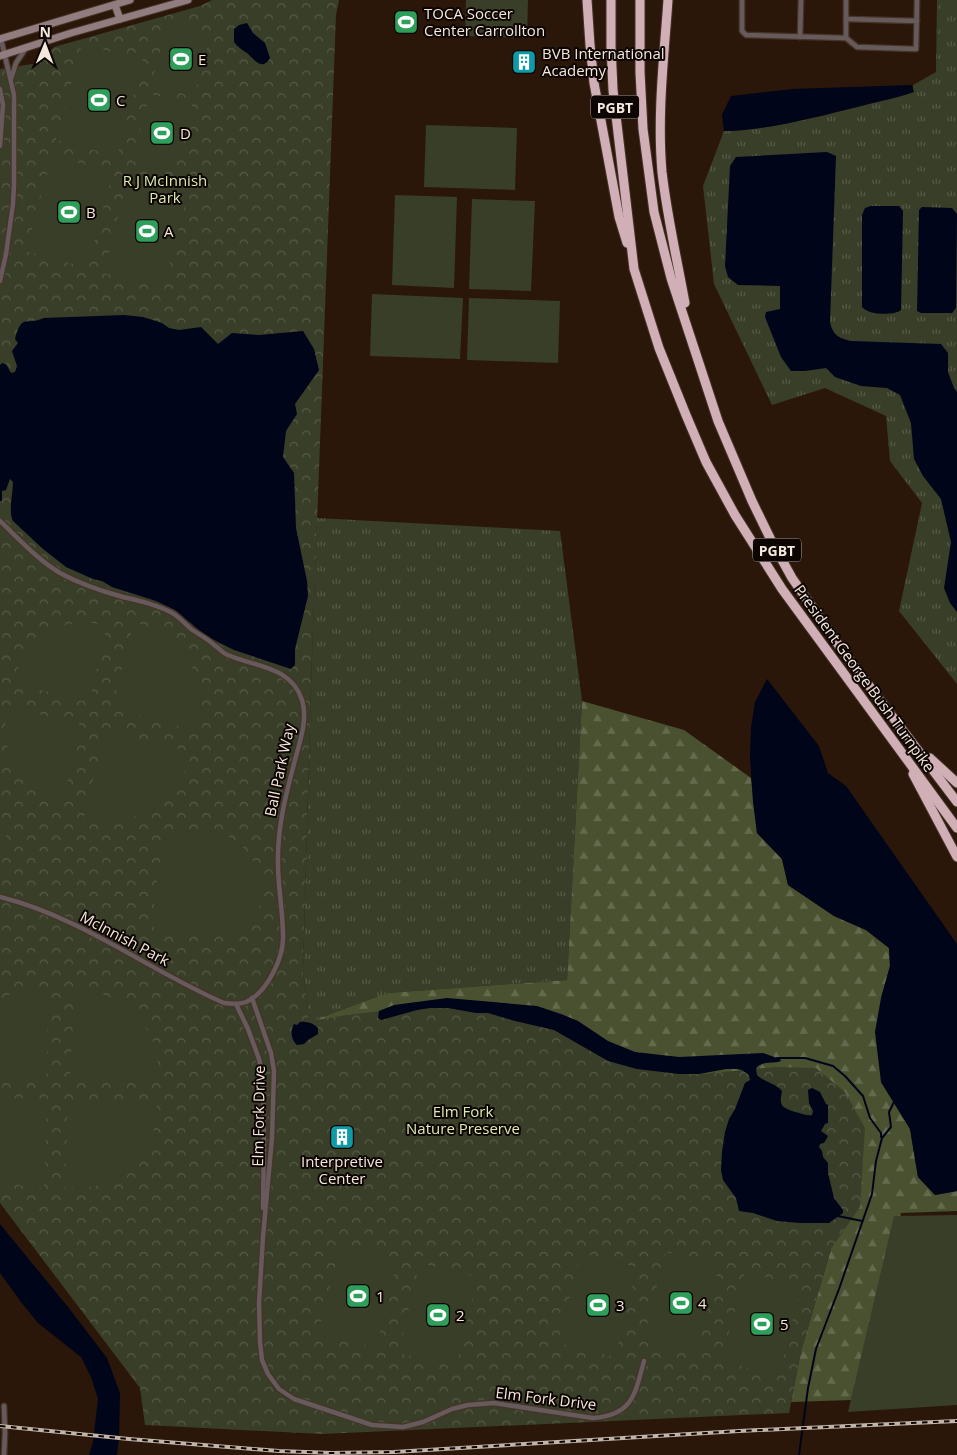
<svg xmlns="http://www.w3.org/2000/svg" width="957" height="1455" font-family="'Open Sans',sans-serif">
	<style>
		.grass { fill: url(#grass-tufts) }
		.forest { fill: url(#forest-firs) }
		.park { fill: url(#park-crowns) }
		.garden { fill: #393e28 }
		.water { fill: #000519 }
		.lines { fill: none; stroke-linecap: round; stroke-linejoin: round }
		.stream { stroke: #000519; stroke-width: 2 }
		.street-casing { stroke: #463427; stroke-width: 7 }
		.secondary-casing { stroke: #463427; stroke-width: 9 }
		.highway-casing { stroke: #463427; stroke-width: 11 }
		.street { stroke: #665a5c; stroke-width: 4.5 }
		.secondary { stroke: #917d80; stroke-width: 7 }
		.highway { stroke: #d0b0b6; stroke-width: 9 }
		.rail-casing { stroke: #c2b4a9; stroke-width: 4 }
		.rail { stroke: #0c0502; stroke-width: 2; stroke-dasharray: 5.5; stroke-linecap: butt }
		.labels { text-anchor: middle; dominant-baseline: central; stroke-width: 4; stroke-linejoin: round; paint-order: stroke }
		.shield { fill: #0c0502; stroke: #aea39b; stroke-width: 1 }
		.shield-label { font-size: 14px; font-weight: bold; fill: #f4e7dd }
		.poi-label { font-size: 15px; fill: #f4e7dd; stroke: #0c0502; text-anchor: start }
		.park-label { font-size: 15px; fill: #dcecae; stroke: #0c0502 }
		.street-label { font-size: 15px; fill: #f4e7dd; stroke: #0c0502 }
	</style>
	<defs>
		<pattern id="grass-tufts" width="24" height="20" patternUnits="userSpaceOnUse" patternTransform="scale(1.25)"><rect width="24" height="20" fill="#393e28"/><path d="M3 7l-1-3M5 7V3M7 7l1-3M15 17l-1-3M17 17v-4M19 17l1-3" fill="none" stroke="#565a47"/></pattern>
		<pattern id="forest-firs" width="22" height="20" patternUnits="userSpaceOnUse" patternTransform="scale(1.25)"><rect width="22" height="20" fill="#495130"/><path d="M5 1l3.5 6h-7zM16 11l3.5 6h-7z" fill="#646a4e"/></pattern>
		<pattern id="park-crowns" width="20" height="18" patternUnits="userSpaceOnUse" patternTransform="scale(1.25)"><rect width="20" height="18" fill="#393e28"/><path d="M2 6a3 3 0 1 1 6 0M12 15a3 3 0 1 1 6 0" fill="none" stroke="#565a47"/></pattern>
	</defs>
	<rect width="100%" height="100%" fill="#2a1709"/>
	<!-- grass -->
	<g class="grass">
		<path d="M937,0H957V684L899,611L922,503L890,461L886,416L825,388L772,405L714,284L703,186L724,131C770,130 816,117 861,106C878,101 896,99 913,92V85L936,72Z"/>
		<polygon points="317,518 560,531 582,701 567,980 387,993 309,1022 303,971 311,684"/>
	</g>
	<!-- forest -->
	<polygon class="forest" points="582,701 684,730 751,778 757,833 782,859 788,885 834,916 866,930 889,948 890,966 881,998 881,1082 910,1129 918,1177 935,1195 957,1191 957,1211 901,1213 851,1400 791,1402 801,1351 831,1249 309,1022 387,993 567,980"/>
	<!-- park -->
	<polygon class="park" points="212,0 339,0 336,15 311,684 303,971 309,1021 347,1015 469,1001 566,1030 626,1063 692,1075 775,1067 816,1068 845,1092 865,1128 860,1207 831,1249 801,1351 789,1413 322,1434 145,1425 140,1388 0,1203 0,69 39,63 54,47 200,6"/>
	<!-- garden -->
	<g class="garden">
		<polygon points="466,0 528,0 527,38 465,36"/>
		<polygon points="169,21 211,33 194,97 151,85"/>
		<polygon points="82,44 143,60 117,156 56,140"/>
		<polygon points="150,94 192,105 174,172 132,161"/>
		<polygon points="426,125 517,128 515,190 424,187"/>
		<polygon points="52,156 113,172 87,268 26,251"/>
		<polygon points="129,173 189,188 164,288 104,273"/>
		<polygon points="395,195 457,197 454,288 392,285"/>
		<polygon points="472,199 535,201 531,291 469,289"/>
		<polygon points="372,294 463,298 460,359 370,356"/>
		<polygon points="469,298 560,301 558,363 467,360"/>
		<path d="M134,622C144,626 157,630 166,637C198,660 206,694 197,731L115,709L113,704Z"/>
		<polygon points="92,623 107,626 90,698 84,701 13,683 17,670 28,649 46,633 68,624"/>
		<path d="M7,706L79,724L82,730L62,801C15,786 0,755 7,706Z"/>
		<path d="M109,732L192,752C182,788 158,815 119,820C108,821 95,819 84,817L105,735Z"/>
		<polygon points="0,825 9,842 0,849"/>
		<path d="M194,830C200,830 207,830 213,831C247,838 266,872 260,904C258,913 252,920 252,929L194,936L161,934L153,926L155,893L165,837H172Z"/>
		<polygon points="35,989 48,989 47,1074 44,1078 0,1077 0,1000 13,993"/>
		<path d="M75,990C119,991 156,1021 158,1067C159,1073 158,1078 157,1083L73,1078L70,1074Z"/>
		<path d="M0,1098L43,1099L47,1103L44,1188C28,1188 14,1185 0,1177Z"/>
		<path d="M72,1100L157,1103C156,1109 157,1114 156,1119C149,1165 110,1192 65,1188L68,1104Z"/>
		<polygon points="957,1215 957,1405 848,1412 894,1216"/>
		<polygon points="341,1244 398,1258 376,1348 318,1334"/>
		<polygon points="666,1252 719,1266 696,1355 643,1341"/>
		<polygon points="581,1253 637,1267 615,1357 558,1343"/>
		<polygon points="420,1263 478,1277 456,1367 398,1353"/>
		<polygon points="745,1272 801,1286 779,1376 722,1361"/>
	</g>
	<!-- water -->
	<g class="water">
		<path d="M247,23L253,33L265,43L270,58C262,72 254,59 247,53C242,50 238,47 234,42V29L239,25Z"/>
		<path d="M912,85L914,92C896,98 879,101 861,106C816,117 770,130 724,131L722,115L731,96L792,89Z"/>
		<path d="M827,152L836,156L830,322C833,335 838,338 851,341L941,344L948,353V372L954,388L957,392V612L950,603L944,588L951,542L941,499L923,476L914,459L911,423L900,395L887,388L861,386L835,377L826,368L805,371H791L781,357L765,317L766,312L780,309V286L738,285L728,277L725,266L730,166L736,157Z"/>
		<path d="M871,206H899L903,211L901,310C894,316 868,315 862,307V215L865,208Z"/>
		<polygon points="922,207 952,208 957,214 956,308 952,313 921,313 917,311 919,210"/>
		<path d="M124,315L143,317L162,323L169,328L179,330L201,327L218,344L232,333L259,335L303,331L314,349L319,370L295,404L297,414L286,431L283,457L294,473L296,528L307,581L308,596L295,649V665L291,669L234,650L206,636L175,610L156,601L112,587L102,581L93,579L66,567L43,549L13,521C8,510 13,495 13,482L10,479L6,490L2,491V501H0V365L2,363L6,364L11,373L15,372L17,366L12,351L18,343L15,339C22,313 25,326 44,318Z"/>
		<polygon points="767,679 819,746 828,773 846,786 957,944 957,1191 935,1195 918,1177 910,1129 881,1082 875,1032 881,998 890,966 889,948 866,930 834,916 788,885 782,859 757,833 753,802 750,757 751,727 755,702"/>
		<path d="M447,998L537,1006L561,1014L578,1021L608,1041L635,1052L679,1057L763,1053L780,1059L781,1061C773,1064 765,1061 758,1066L756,1069L757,1075C764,1082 775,1083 782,1091C779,1106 781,1107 795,1112C801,1113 805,1116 812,1115L813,1111L809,1103L808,1090L812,1088L820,1092L826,1104L828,1105V1123L825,1124L821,1131L828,1136L824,1143L820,1144L819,1147L822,1151L823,1157L828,1163V1173L834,1198L843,1210V1213L829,1223H800L777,1221L753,1213L739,1211L736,1198L723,1180L721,1170L722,1152L725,1132L729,1119L735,1109L745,1083L750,1080L749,1075L742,1070L736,1069H726L699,1074H679L637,1069L608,1061L554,1030L515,1021L488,1013H476L448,1008H430L417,1010L381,1020L378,1018L379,1011L394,1005Z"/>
		<path d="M300,1022C307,1021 313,1023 318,1028V1034L308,1040L304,1044L297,1045C291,1040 290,1031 294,1024L297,1025Z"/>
		<polygon points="0,1224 68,1307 107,1358 120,1393 119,1437 117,1455 89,1455 93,1442 98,1399 91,1377 81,1357 38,1323 21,1302 0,1273"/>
	</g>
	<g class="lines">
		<!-- stream -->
		<g class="stream">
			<polyline points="777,1058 805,1058 833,1066 845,1076 863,1096 870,1118 881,1133 881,1137"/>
			<polyline points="838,1216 862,1221"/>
			<polyline points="799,1455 808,1388 816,1349 839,1289 872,1194 876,1161 882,1138 891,1127 889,1112 895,1100"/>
		</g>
		<defs>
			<g id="street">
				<polyline points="742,0 742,31 746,35 846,38 857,47 916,49 917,0"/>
				<polyline points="846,19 917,21"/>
				<polyline points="800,37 801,0"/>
				<polyline points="846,38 846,0"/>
				<polyline points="11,79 16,63 26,48"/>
				<polyline points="0,89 3,105 0,146"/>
				<polyline points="0,281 6,254 13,204 14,185 14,95 1,39"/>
				<path d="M0,521C19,539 37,559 60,573C80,584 101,591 123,597C140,601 158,605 174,614C180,618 185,624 191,629C198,634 206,638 213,644C218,647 222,653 228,655C255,667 291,666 302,700C308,719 300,741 295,760C286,794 277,828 278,864C278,888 283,911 283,936C284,957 267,993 246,1002C238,1005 231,1004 224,1003C148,970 81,917 0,897"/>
				<path d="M252,998L271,1053L274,1071L272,1138L263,1237L259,1303L260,1342L262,1360L268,1374L279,1389L294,1399L372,1425L403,1427L423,1422L452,1409L468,1405L494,1403L593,1418C633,1415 635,1394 644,1361"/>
				<polyline points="236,1004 248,1029 259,1059 263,1080 264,1138 263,1208"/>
				<polyline points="4,1455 5,1433 4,1406"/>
			</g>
			<g id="secondary">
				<polyline points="115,5 120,19"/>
				<polyline points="0,39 130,0"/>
				<polyline points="0,56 71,33 188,0"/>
			</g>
			<g id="highway">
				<polyline points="587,0 590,45 594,83 619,217 627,243"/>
				<polyline points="611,0 611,46 613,90 634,269 659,348 686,415 706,462 735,515 782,589 957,828"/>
				<polyline points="640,0 640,72 643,129 654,212 671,278 718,421 752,501 771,540 792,578 842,650 957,802"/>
				<path d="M668,0C664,57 657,115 662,172C667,216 677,259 685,303"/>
				<polyline points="930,758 957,783"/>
				<polyline points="913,774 957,857"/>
			</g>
		</defs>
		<!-- street casing -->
		<use href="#street" class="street-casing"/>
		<!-- secondary casing -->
		<use href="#secondary" class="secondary-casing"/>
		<!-- highway casing -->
		<use href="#highway" class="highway-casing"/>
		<!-- street -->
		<use href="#street" class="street"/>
		<!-- secondary -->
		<use href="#secondary" class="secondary"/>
		<!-- highway -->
		<use href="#highway" class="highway"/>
		<defs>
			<polyline id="rail" points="0,1426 129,1439 279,1451 332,1453 394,1452 739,1431 957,1421"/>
		</defs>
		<!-- rail casing -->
		<use href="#rail" class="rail-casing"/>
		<!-- rail -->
		<use href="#rail" class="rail"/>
	</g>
	<!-- icons -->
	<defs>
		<symbol id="stadium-square" viewBox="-11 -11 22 22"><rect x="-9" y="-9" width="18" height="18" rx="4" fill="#2e9e5b" stroke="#0c0502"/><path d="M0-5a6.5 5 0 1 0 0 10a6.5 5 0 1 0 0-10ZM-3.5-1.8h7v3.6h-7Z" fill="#fff"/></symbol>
		<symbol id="building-square" viewBox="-11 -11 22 22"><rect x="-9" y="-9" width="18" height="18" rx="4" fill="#0f9aa8" stroke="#0c0502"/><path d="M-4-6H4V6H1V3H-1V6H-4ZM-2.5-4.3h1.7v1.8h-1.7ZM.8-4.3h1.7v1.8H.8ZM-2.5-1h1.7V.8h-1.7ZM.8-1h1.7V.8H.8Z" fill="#fff"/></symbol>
	</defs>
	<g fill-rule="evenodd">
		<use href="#stadium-square" x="392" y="8" width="28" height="28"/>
		<use href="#stadium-square" x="167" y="45" width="28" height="28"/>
		<use href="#building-square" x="510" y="48" width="28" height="28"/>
		<use href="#stadium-square" x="85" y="86" width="28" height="28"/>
		<use href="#stadium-square" x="148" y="119" width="28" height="28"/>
		<use href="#stadium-square" x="55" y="198" width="28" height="28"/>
		<use href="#stadium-square" x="133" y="217" width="28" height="28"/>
		<use href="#building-square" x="328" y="1123" width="28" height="28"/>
		<use href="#stadium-square" x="344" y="1282" width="28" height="28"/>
		<use href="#stadium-square" x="667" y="1289" width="28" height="28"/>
		<use href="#stadium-square" x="584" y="1291" width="28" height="28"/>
		<use href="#stadium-square" x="424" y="1301" width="28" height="28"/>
		<use href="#stadium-square" x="748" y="1310" width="28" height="28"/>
	</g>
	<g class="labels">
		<!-- shield labels -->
		<g class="shield">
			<rect x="591" y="95.5" width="48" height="23" rx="4"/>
			<rect x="753" y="538.5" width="48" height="23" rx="4"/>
		</g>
		<g class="shield-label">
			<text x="615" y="107">PGBT</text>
			<text x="777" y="550">PGBT</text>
		</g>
		<!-- poi labels -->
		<g class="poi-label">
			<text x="424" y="13">TOCA Soccer<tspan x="424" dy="17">Center Carrollton</tspan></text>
			<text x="542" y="53">BVB International<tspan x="542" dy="17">Academy</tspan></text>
			<text x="198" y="59">E</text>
			<text x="116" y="100">C</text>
			<text x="180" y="133">D</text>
			<text x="86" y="212">B</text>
			<text x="164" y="231">A</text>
			<text x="342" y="1161" text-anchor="middle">Interpretive<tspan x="342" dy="17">Center</tspan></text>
			<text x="376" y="1296">1</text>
			<text x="698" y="1303">4</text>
			<text x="616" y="1305">3</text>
			<text x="456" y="1315">2</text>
			<text x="780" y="1324">5</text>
		</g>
		<!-- park labels -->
		<g class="park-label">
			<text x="165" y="180">R J McInnish<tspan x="165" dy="17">Park</tspan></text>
			<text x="463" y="1111">Elm Fork<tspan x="463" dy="17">Nature Preserve</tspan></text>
		</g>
		<!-- street labels -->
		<g class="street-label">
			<text transform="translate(865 678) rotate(54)">President George Bush Turnpike</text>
			<text transform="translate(279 770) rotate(-78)">Ball Park Way</text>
			<text transform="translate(125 938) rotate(28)">McInnish Park</text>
			<text transform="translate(258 1116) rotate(-89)">Elm Fork Drive</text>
			<text transform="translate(546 1398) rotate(7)">Elm Fork Drive</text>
		</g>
	</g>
	<!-- north arrow -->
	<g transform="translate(45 45) rotate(1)" stroke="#0c0502" stroke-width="4" paint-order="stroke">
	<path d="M0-4L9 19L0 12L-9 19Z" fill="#f4e7dd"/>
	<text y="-8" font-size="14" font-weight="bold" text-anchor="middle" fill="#f4e7dd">N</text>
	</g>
</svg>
